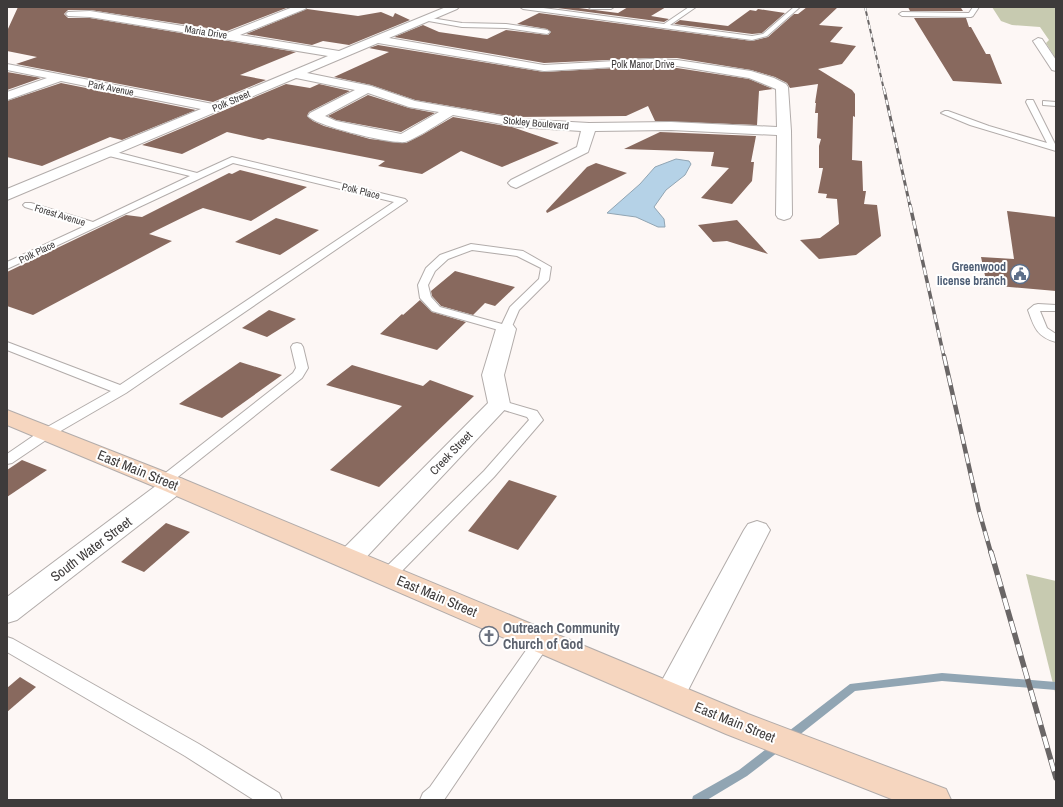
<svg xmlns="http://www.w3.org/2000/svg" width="1063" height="807" font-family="'Archivo Narrow',sans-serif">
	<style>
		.green { fill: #c7cab0 }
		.water { fill: #b5d2e7; stroke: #91a5b3 }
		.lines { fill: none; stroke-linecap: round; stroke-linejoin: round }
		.stream { fill: #91a5b3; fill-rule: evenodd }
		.building { fill: #88695e }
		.service-casing { stroke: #b2acaa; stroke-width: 2 }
		.minor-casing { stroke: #b2acaa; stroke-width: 2 }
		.secondary-casing { stroke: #b2acaa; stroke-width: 2 }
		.service { fill: #fff; fill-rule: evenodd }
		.minor { fill: #fff; fill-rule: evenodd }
		.secondary { fill: #f6d6bf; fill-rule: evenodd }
		.rail-far4-casing { stroke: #6a6666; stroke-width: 2 }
		.rail-far3-casing { stroke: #6a6666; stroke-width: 3 }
		.rail-far2-casing { stroke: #6a6666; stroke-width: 3.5 }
		.rail-far1-casing { stroke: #6a6666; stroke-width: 4.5 }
		.rail-casing { stroke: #6a6666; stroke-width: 5.5 }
		.rail-far4 { stroke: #fff; stroke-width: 1.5; stroke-dasharray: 4.5; stroke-linecap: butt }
		.rail-far3 { stroke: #fff; stroke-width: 2; stroke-dasharray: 5.5; stroke-linecap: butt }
		.rail-far2 { stroke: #fff; stroke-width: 2.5; stroke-dasharray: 8; stroke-linecap: butt }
		.rail-far1 { stroke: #fff; stroke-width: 3; stroke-dasharray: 10; stroke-linecap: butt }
		.rail { stroke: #fff; stroke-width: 4; stroke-dasharray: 12; stroke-linecap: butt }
		.labels { text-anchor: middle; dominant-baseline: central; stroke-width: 4; stroke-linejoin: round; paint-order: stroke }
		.far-street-label { font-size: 10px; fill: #3e3b3b; stroke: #fff }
		.service-label { font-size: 12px; font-weight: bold; fill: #4e5e75; stroke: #fff; text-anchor: end }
		.street-label { font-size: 12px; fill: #3e3b3b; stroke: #fff }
		.near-street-label { font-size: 14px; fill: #3e3b3b; stroke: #fff }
		.near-worship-label { font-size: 14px; font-weight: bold; fill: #5b616d; stroke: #fff; text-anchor: start }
	</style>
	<rect width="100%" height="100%" fill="#fdf7f5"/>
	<!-- green -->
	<g class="green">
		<polygon points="992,7 1056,7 1056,59 1046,43 1049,40 1040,27 1012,25 1001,21"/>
		<polygon points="1026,574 1056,581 1056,696"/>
	</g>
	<!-- water -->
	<polygon class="water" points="676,159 689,161 691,164 685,175 666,190 654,207 664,219 665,227 658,227 636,217 607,213 640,184 655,167"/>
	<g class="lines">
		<!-- stream -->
		<g class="stream">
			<polygon points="942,673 1056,682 1056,690 942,681 855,691 793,740 789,741 785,740 784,737 785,734 850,684"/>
			<polygon points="778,741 782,743 783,746 782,749 747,776 707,800 692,800 693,796 739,770 774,743"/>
		</g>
	</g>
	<!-- building -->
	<g class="building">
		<polygon points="18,7 289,7 227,31 90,10 68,10 64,14 68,18 90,18 296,52 240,75 266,80 213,102 16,64 37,57 7,51 7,31"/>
		<polygon points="550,7 571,7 618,13 628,7 666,7 651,16 669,19 664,22"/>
		<polygon points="807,7 838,7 819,25 843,27 830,42 856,46 842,64 818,69 852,90 855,94 855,117 853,116 852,160 862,161 863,191 866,191 864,204 877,205 881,236 856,255 819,259 800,240 820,238 839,224 837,199 826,198 827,194 818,193 823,168 819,168 819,146 821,139 817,138 818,113 815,113 816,103 815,103 818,84 790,88 787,83 775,77 751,70 677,58 650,58 544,63 394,37 423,25 439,32 487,39 506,30 548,35 551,32 547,29 517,24 539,13 752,41 768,37 794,14 798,14"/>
		<polygon points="908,7 961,8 963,11 910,11"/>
		<polygon points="307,9 358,16 381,12 393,17 395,13 410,20 349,45 323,41 312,45 246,34"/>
		<polygon points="758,9 785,13 762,33 752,34 674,24 680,20 728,26 750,10 756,11"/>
		<polygon points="914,18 966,18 969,27 971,27 986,54 990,54 1002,84 953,81"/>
		<polygon points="378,45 544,72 650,66 677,68 749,79 773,89 759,91 757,125 655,121 648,106 626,116 514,117 415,100 371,85 334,77 389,52 369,48"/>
		<polygon points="7,72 41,78 7,90"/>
		<polygon points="61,83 196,110 122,140 110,137 42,166 7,157 7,101"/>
		<polygon points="286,84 310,88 319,84 350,91 309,112 307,116 313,121 324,126 370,139 406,143 422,135 453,117 512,127 559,143 502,167 461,151 422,174 378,166 385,161 268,138 263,140 227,132 182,154 142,145"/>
		<polygon points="368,95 409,108 435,113 401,132 336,120 328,116"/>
		<polygon points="660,132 756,136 751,162 754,162 752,181 732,204 701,198 729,168 711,166 714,152 624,149"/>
		<polygon points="596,163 627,173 547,213 546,211 587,167"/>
		<polygon points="240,170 307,187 251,221 203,208 196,211 149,234 172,241 33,315 7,306 7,272 126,215 142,217 229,173 232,174"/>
		<polygon points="1007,211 1056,217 1056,291 987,285 981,257 1014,259"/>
		<polygon points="276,218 319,230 280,255 235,242"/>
		<polygon points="737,220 768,254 727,241 713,242 698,225"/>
		<polygon points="455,271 515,287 495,306 485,303 473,315 441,306 432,296 431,291"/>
		<polygon points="420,300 432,312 466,322 437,350 380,334 402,314 403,315"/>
		<polygon points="269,310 296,319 267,337 242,328"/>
		<polygon points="240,362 282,375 222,418 179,404"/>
		<polygon points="352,365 423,386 430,380 474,396 379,487 330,470 402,406 326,385"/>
		<polygon points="22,460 47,470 7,497 7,470"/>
		<polygon points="509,480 557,496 518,550 468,531"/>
		<polygon points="166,523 190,532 144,572 121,562"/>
		<polygon points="20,677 36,687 7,712 7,688"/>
	</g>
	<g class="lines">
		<defs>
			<g id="service">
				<polygon points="520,7 536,7 664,24 689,7 696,7 670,25 752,36 763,34 794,7 800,7 767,36 752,40 523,9"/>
				<polygon points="588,7 614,7 611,9 591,9"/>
				<polygon points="973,7 979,7 973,16 971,17 902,16 899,14 902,12 969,13"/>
				<polygon points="425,17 462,23 506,24 547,30 550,32 547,34 506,28 462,27 423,20 423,18"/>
				<polygon points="1027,100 1033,100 1056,146 1056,151 970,125 941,113 945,111 948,111 989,126 1047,143 1026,102"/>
				<polygon points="1043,101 1056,102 1056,106 1043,105"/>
				<polygon points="108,150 197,173 232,157 405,199 407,201 126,393 52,436 12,463 7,464 7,454 42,430 111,391 7,350 7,342 120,385 394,202 233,163 7,269 7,262 85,226 25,207 23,205 25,203 31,203 93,222 190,176 105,155 104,153 105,151"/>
				<path d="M471,244L523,251L551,267L549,280L519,310L510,331H502L432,311L420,298L418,285L426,268L440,255ZM472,250L517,256L541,268L539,279L510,307L502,324L440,307L431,297L428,285L435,271L448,259Z"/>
				<path d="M1038,304L1056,305V311H1040L1047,328L1056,334V342C1037,337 1034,327 1028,310L1034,305Z"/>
				<polygon points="297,343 301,344 303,347 308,368 302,378 169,484 164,486 159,484 157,481 159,478 293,373 296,368 291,347 293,344"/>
				<polygon points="499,400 537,411 543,420 494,477 394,579 388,581 382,579 380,575 382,571 484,471 529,420 527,417 494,407 492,404 494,401"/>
				<polygon points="542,634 548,636 551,641 548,646 444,800 420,800 423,793 430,787 536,636"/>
				<polygon points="7,637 13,639 199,744 279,793 282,800 254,800 185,756 7,652"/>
			</g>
			<g id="minor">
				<path d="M293,7H307L305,9L240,35L339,51L446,7H459L457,9L389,38L544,65L650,59L677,60L751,71L774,78L786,84L788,87L791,131L792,215L790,218L784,220L778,218L776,215L777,135L671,130L595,131L588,152L516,188L511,186L508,183L511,180L577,147L581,131L518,127L453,115C443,121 414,140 405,142C391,144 316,126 308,116L310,113L355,90L296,78L7,200V189L201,109L61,81L7,100V92L47,78L7,70V64L213,104L328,56L90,17L68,16L66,14L68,12L90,11L227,33ZM378,43L544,71L650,65L677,66L749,78L776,89L777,127L671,122L589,123L518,119L415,101L371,86L307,73ZM368,93L409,107L439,112L401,134L336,121L325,116Z"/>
				<polygon points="1038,38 1042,39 1056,60 1056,71 1052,70 1033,41"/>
				<polygon points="506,323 513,325 516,329 504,375 510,404 358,566 349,569 340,566 336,559 340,552 488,403 482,375 496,329 499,325"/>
				<polygon points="174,477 183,479 186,485 183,491 17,620 7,623 7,597 165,479"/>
				<polygon points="757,521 766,524 770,530 681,704 670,708 659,704 654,695 659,686 744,530 748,524"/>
			</g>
			<polygon id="secondary" points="7,410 183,479 748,714 946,789 951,800 894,800 726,734 165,491 7,425"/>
		</defs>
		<!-- service casing -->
		<use href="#service" class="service-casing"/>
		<!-- minor casing -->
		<use href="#minor" class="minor-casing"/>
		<!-- secondary casing -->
		<use href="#secondary" class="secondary-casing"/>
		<!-- service -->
		<use href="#service" class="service"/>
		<!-- minor -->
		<use href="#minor" class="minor"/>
		<!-- secondary -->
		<use href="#secondary" class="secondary"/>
		<defs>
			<polyline id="rail-far4" points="865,7 884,90"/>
			<polyline id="rail-far3" points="884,89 910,206"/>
			<polyline id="rail-far2" points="910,205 944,357"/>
			<polyline id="rail-far1" points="944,356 979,511 991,553"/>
			<polyline id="rail" points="991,552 1056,778"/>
		</defs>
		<!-- rail-far4 casing -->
		<use href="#rail-far4" class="rail-far4-casing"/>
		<!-- rail-far3 casing -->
		<use href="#rail-far3" class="rail-far3-casing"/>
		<!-- rail-far2 casing -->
		<use href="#rail-far2" class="rail-far2-casing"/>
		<!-- rail-far1 casing -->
		<use href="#rail-far1" class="rail-far1-casing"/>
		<!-- rail casing -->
		<use href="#rail" class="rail-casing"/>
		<!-- rail-far4 -->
		<use href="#rail-far4" class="rail-far4"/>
		<!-- rail-far3 -->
		<use href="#rail-far3" class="rail-far3"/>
		<!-- rail-far2 -->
		<use href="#rail-far2" class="rail-far2"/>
		<!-- rail-far1 -->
		<use href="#rail-far1" class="rail-far1"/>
		<!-- rail -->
		<use href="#rail" class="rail"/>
	</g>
	<!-- icons -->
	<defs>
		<symbol id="civic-ring" viewBox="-11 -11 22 22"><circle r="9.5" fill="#fff" stroke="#5c6f8a" stroke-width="1.5"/><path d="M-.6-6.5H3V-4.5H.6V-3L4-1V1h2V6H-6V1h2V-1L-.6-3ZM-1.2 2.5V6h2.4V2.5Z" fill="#5c6f8a"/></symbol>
		<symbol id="church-ring" viewBox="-11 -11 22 22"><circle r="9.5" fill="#fff" stroke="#6b7280" stroke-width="1.5"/><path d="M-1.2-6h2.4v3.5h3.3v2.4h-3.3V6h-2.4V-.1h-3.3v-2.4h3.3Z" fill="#6b7280"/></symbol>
	</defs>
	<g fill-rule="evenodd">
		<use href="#civic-ring" x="1009" y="263" width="22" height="22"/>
		<use href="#church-ring" x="478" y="625" width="22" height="22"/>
	</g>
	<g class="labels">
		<!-- far-street labels -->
		<g class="far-street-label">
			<text transform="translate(206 32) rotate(9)">Maria Drive</text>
			<text x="643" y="64">Polk Manor Drive</text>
			<text transform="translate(111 88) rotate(11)">Park Avenue</text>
			<text transform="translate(231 101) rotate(-23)">Polk Street</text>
			<text transform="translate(536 123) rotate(5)">Stokley Boulevard</text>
			<text transform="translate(361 191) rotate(14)">Polk Place</text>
			<text transform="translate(60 215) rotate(17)">Forest Avenue</text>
			<text transform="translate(37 252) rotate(-26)">Polk Place</text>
		</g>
		<!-- service labels -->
		<g class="service-label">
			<text x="1006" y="267">Greenwood<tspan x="1006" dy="14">license branch</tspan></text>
		</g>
		<!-- street labels -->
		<g class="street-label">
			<text transform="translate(451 453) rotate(-46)">Creek Street</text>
		</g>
		<!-- near-street labels -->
		<g class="near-street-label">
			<text transform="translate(138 470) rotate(22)">East Main Street</text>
			<text transform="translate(91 549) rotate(-37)">South Water Street</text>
			<text transform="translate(437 596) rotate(23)">East Main Street</text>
			<text transform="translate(735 722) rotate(22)">East Main Street</text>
		</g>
		<!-- near-worship labels -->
		<g class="near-worship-label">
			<text x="503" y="628">Outreach Community<tspan x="503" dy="16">Church of God</tspan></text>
		</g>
	</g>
	<!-- border -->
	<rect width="1063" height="807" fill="none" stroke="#3e3b3b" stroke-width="16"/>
</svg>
